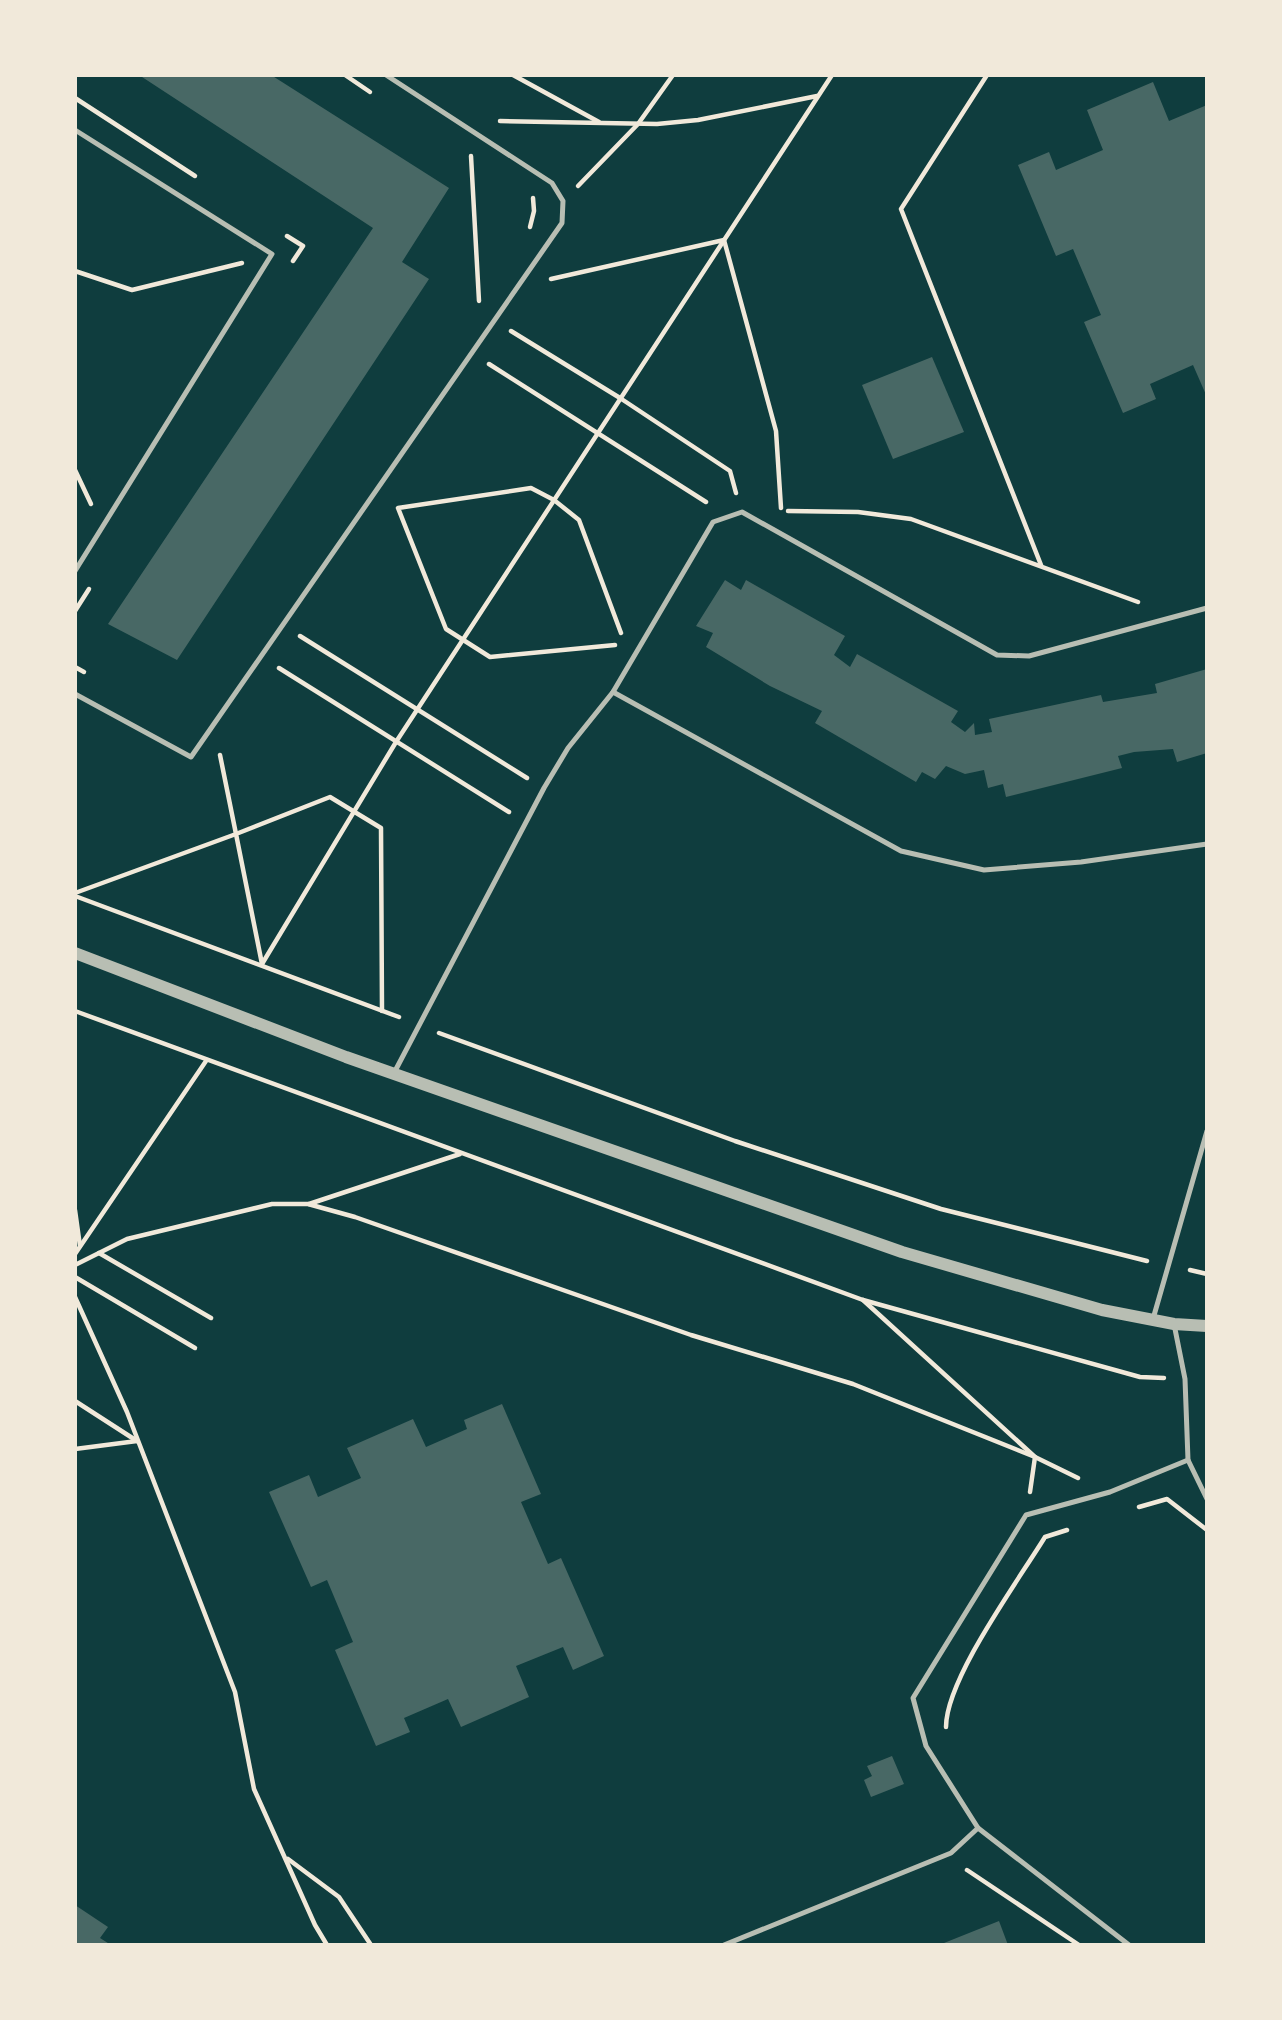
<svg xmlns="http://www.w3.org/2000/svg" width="1282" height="2020" font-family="Montserrat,sans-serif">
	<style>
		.building { fill: #486865 }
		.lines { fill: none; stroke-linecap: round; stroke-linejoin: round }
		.path { stroke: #f1e9da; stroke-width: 4.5 }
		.service { stroke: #b8beb3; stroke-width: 5 }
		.tertiary { stroke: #b8beb3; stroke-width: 12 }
	</style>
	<rect width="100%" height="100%" fill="#0f3d3e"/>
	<!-- building -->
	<g class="building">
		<polygon points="139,75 271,75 449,188 402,262 429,279 177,660 108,624 373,228"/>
		<polygon points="1153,82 1169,121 1207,105 1207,397 1193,365 1150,384 1156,399 1123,413 1084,322 1101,315 1073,249 1056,256 1018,165 1049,152 1056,170 1103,150 1087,110"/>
		<polygon points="932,357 964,432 893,459 862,385"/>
		<polygon points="725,580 741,590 746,580 845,636 834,655 850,667 857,654 958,711 951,722 965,732 974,723 975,735 992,732 989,719 1101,695 1103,702 1157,693 1155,684 1207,669 1207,753 1177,762 1173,749 1134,752 1118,756 1122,768 1006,797 1003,784 988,788 984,770 965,774 946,766 935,779 922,772 916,782 815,723 822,711 770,686 706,647 713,633 696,626"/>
		<polygon points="502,1404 541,1494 521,1502 548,1564 561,1558 604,1656 573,1670 563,1647 516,1666 529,1697 461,1727 448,1699 404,1718 410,1732 376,1746 335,1650 353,1642 327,1580 311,1587 269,1492 309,1475 318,1497 361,1478 347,1448 413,1419 426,1447 467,1429 464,1420"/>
		<polygon points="892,1756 904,1784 871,1797 864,1780 872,1776 867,1766"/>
		<polygon points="75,1905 108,1927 100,1938 111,1945 75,1945"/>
		<polygon points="999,1921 1008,1945 939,1945"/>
	</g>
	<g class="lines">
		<!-- path -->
		<g class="path">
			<polyline points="345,75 370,92"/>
			<polyline points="513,75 599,122"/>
			<polyline points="987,75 901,209 1041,565"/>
			<polyline points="75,98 195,176"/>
			<polyline points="500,121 657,124 698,120 817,96"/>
			<polyline points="471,156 479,301"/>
			<polyline points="578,186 638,124 673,75"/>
			<polyline points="530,227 534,211 533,198"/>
			<polyline points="287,236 303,246 293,261"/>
			<polyline points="75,271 132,290 242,263"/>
			<polyline points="551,279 724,240 776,431 781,508"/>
			<polyline points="511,331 620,398 730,471 736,493"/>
			<polyline points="489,364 706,502"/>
			<polyline points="75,470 91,504"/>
			<polyline points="788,511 858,512 911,519 1138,602"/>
			<polyline points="75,611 89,589"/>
			<polyline points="300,636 527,778"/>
			<polyline points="615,645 490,657 446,629 398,508 531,488 554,500 579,520 621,633"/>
			<polyline points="75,667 84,672"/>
			<polyline points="279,668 509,812"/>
			<polyline points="75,893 236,834 220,755"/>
			<polyline points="75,896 399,1017"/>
			<polyline points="262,964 396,742 832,75"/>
			<polyline points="262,964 236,834 330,797 381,828 382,1011"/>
			<polyline points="75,1011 863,1300 1140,1377 1164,1378"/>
			<polyline points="439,1033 735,1141 941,1209 1147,1261"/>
			<polyline points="309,1204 460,1154"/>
			<polyline points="75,1210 80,1246"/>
			<polyline points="99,1253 211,1318"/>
			<polyline points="75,1254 206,1061"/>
			<polyline points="75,1265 127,1239 272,1204 308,1204 355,1217 691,1335 853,1384 1035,1457 1078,1478"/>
			<polyline points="1190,1270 1207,1274"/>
			<polyline points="75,1277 195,1348"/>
			<polyline points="75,1297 127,1412 235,1692 254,1789 315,1925 327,1945"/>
			<polyline points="863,1300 1035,1457 1030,1492"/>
			<polyline points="75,1401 137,1441"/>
			<polyline points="75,1449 137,1441"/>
			<polyline points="1139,1507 1167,1499 1207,1530"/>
			<path d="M946,1727C946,1679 1018,1581 1045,1537L1067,1530"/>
			<polyline points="288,1859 339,1897 371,1945"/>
			<polyline points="967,1870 1079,1945"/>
		</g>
		<!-- service -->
		<g class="service">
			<polyline points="75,130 272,254 75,571"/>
			<polyline points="613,692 901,851 984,870 1081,862 1207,844"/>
			<polyline points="75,694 191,757 562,223 563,201 552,183 386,75"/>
			<polyline points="394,1073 544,788 568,748 613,692 713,522 742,512 997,655 1029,656 1207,608"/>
			<polyline points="1153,1319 1207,1131"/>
			<polyline points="1188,1460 1207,1499"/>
			<polyline points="978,1828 1129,1945"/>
			<polyline points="724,1945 951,1853 978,1828 926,1746 913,1698 1026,1515 1110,1492 1188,1460 1185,1379 1174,1324"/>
		</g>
		<!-- tertiary -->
		<polyline class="tertiary" points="75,953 346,1057 902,1252 1102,1310 1174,1324 1207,1326"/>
	</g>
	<!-- border -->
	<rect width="1282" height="2020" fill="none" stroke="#f1e9da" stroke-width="154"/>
</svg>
